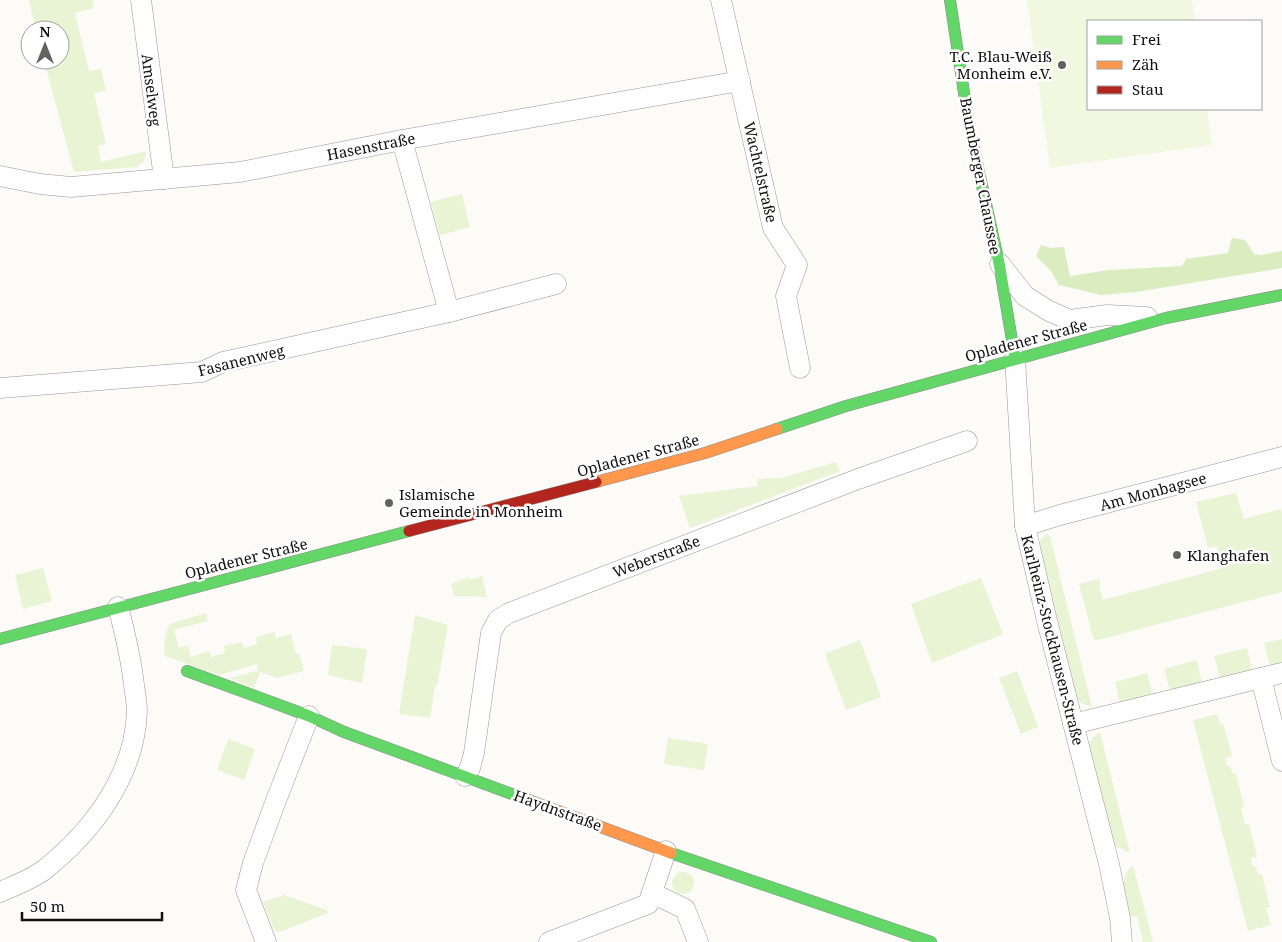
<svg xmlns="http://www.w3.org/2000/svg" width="1282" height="942" font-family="'Noto Serif',serif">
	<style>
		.green { fill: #e9f4d4 }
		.forest { fill: #daedc1 }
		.pitch { fill: #f2f8df }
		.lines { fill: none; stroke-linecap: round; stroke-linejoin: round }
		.street-casing { stroke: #969694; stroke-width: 21 }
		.fast-casing { stroke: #8d8c8b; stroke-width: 12 }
		.slow-casing { stroke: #8d8c8b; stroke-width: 12 }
		.jam-casing { stroke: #8d8c8b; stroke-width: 12 }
		.street { stroke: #fffefe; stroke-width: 20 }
		.fast { stroke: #63d668; stroke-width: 11 }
		.slow { stroke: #ff974d; stroke-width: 11 }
		.jam { stroke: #b3261e; stroke-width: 11 }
		.poi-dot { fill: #636261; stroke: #fff; stroke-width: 2 }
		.labels { text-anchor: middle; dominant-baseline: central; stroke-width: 5; stroke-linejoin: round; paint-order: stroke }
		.poi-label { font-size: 15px; fill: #101010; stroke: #fff; text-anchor: start }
		.street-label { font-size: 15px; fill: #101010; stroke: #fff }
	</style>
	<rect width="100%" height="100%" fill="#fcfbf7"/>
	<!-- green -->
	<g class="green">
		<polygon points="29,0 95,0 92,2 94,8 75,13 89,71 101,69 106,90 94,94 106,144 98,146 101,162 147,151 143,162 137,167 74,172 44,60 60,60 60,30 36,30"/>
		<polygon points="462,194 470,227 440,235 431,202"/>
		<polygon points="836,462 840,471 690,528 679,496 757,486 757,479 782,478"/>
		<polygon points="1236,493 1244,519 1281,509 1282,514 1282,592 1094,641 1079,584 1099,579 1101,586 1099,586 1103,600 1223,568 1217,546 1208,548 1196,502"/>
		<polygon points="1047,534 1050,536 1092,707 1083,704 1073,696 1038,546 1041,539"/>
		<polygon points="43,568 52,601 23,609 15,575"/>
		<polygon points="482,576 487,597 454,596 451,584 469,577 470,580"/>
		<polygon points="981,578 1003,634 932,663 911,604"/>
		<polygon points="206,613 208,621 174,630 179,648 188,645 191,657 209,651 211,657 225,653 224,646 242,642 244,648 257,644 256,637 274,632 276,638 291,634 296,654 299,653 304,671 278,678 260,672 254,688 229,678 257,671 258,664 219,675 165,656 164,641 169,624"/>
		<polygon points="415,615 448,625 437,686 435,686 430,718 399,714"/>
		<polygon points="1282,639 1282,662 1270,666 1264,643"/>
		<polygon points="860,640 881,697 846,710 825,654"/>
		<polygon points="332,645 367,649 362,683 328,675"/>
		<polygon points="1247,648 1252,670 1220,678 1214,656"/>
		<polygon points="1197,660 1202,683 1170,691 1164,669"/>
		<polygon points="1017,671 1038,727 1021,734 999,678"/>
		<polygon points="1147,673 1153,696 1120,704 1115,682"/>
		<polygon points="1217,714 1220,724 1223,723 1232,756 1225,758 1227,766 1230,766 1233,774 1236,774 1244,806 1241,808 1245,825 1249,824 1257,857 1251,858 1253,867 1256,867 1258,875 1262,874 1270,907 1266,908 1271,925 1248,931 1193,720"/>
		<path d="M1100,732L1130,853L1115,846L1111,839L1087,752C1089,743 1091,737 1100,732Z"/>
		<polygon points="668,738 708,744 704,770 664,764"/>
		<polygon points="228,739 255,749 244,780 217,770"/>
		<path d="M1133,865L1153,942H1143L1137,916L1130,917C1126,900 1116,878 1133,865Z"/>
		<circle cx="683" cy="883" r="11"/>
		<polygon points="284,895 327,910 328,913 279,932 274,930 263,902"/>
	</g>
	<!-- forest -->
	<polygon class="forest" points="1232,238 1245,240 1254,254 1261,255 1282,251 1282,268 1136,292 1101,295 1059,285 1051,271 1036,256 1041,245 1051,248 1064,247 1070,276 1109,270 1182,266 1186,259 1228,253"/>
	<!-- pitch -->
	<polygon class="pitch" points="1027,0 1192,0 1195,21 1088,21 1088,109 1207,109 1212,145 1050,168"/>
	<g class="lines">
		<defs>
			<g id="street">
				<polyline points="141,0 164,179"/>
				<polyline points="721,0 773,228 797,265 786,296 800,368"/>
				<polyline points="402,140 449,312"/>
				<polyline points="0,176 40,184 71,187 240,172 402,140 740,81"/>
				<polyline points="1000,264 1025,296 1049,311 1070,320 1107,315 1147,317"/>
				<polyline points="1015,358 1025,526 1047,621 1109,864 1120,918 1122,942"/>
				<polyline points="0,388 202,372 223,362 449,312 556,284"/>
				<polyline points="1025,526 1060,515 1282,457"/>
				<polyline points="1261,678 1282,673"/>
				<polyline points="1073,724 1261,678 1282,761"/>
				<polyline points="465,776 470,768 474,753 491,633 498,620 509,613 858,479 967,441"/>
				<path d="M0,892C14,886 32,879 44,870C93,831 135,775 137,711C137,703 135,693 134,685C131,658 125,633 118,607"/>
				<polyline points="652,893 685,909 698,942"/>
				<polyline points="266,942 246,890 253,863 275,803 309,716"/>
				<polyline points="549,942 648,904 666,851"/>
			</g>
			<g id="fast">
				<polyline points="950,0 969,126 999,263 1015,358"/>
				<polyline points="777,429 846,406 1166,318 1282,295"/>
				<polyline points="0,639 409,531"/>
				<polyline points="187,671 309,716 344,732 520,797"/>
				<polyline points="671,853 931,942"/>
			</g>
			<g id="slow">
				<polyline points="596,482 705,453 777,429"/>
				<polyline points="520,797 671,853"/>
			</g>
			<polyline id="jam" points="409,531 596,482"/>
		</defs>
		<!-- street casing -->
		<use href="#street" class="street-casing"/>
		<!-- fast casing -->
		<use href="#fast" class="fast-casing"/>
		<!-- slow casing -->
		<use href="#slow" class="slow-casing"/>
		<!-- jam casing -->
		<use href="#jam" class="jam-casing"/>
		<!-- street -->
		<use href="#street" class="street"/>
		<!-- fast -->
		<use href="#fast" class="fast"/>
		<!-- slow -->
		<use href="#slow" class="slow"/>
		<!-- jam -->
		<use href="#jam" class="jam"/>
	</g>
	<!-- markers -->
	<g class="poi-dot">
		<circle cx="1062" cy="65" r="5"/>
		<circle cx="389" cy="503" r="5"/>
		<circle cx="1177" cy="555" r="5"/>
	</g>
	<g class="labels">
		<!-- poi labels -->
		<g class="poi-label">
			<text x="1052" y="56" text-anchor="end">T.C. Blau-Weiß<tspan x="1052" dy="17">Monheim e.V.</tspan></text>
			<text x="399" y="494">Islamische<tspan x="399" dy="17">Gemeinde in Monheim</tspan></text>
			<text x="1187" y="555">Klanghafen</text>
		</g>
		<!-- street labels -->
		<g class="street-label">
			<text transform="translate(152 90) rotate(83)">Amselweg</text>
			<text transform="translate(371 146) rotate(-11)">Hasenstraße</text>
			<text transform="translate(761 172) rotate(77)">Wachtelstraße</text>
			<text transform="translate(981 176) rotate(79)">Baumberger Chaussee</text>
			<text transform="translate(1026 340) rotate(-15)">Opladener Straße</text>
			<text transform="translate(241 360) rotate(-14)">Fasanenweg</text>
			<text transform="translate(638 455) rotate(-15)">Opladener Straße</text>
			<text transform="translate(1153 491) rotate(-15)">Am Monbagsee</text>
			<text transform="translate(656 556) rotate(-21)">Weberstraße</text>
			<text transform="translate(246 558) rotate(-14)">Opladener Straße</text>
			<text transform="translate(1053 640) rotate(76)">Karlheinz-Stockhausen-Straße</text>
			<text transform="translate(558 810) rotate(20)">Haydnstraße</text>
		</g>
	</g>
	<!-- legend -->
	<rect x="1087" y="20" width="175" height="90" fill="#ffffff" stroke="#9f9f9f"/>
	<rect x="1097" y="36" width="25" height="8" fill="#63d668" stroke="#9f9f9f"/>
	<text x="1132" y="45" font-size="15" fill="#101010">Frei</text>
	<rect x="1097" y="61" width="25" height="8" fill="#ff974d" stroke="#9f9f9f"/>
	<text x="1132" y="70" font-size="15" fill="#101010">Zäh</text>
	<rect x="1097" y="86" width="25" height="8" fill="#b3261e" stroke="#9f9f9f"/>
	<text x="1132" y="95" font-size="15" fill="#101010">Stau</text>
	<!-- north arrow -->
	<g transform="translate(45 45)"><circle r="24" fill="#ffffff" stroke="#9f9f9f"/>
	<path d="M0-4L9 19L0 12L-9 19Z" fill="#636261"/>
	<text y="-8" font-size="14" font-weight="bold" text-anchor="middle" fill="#101010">N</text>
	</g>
	<!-- scale -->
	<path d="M22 912v8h140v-8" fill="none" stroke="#101010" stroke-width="2.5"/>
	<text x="30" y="912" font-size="15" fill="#101010" stroke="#ffffff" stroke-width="4" paint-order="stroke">50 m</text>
</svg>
